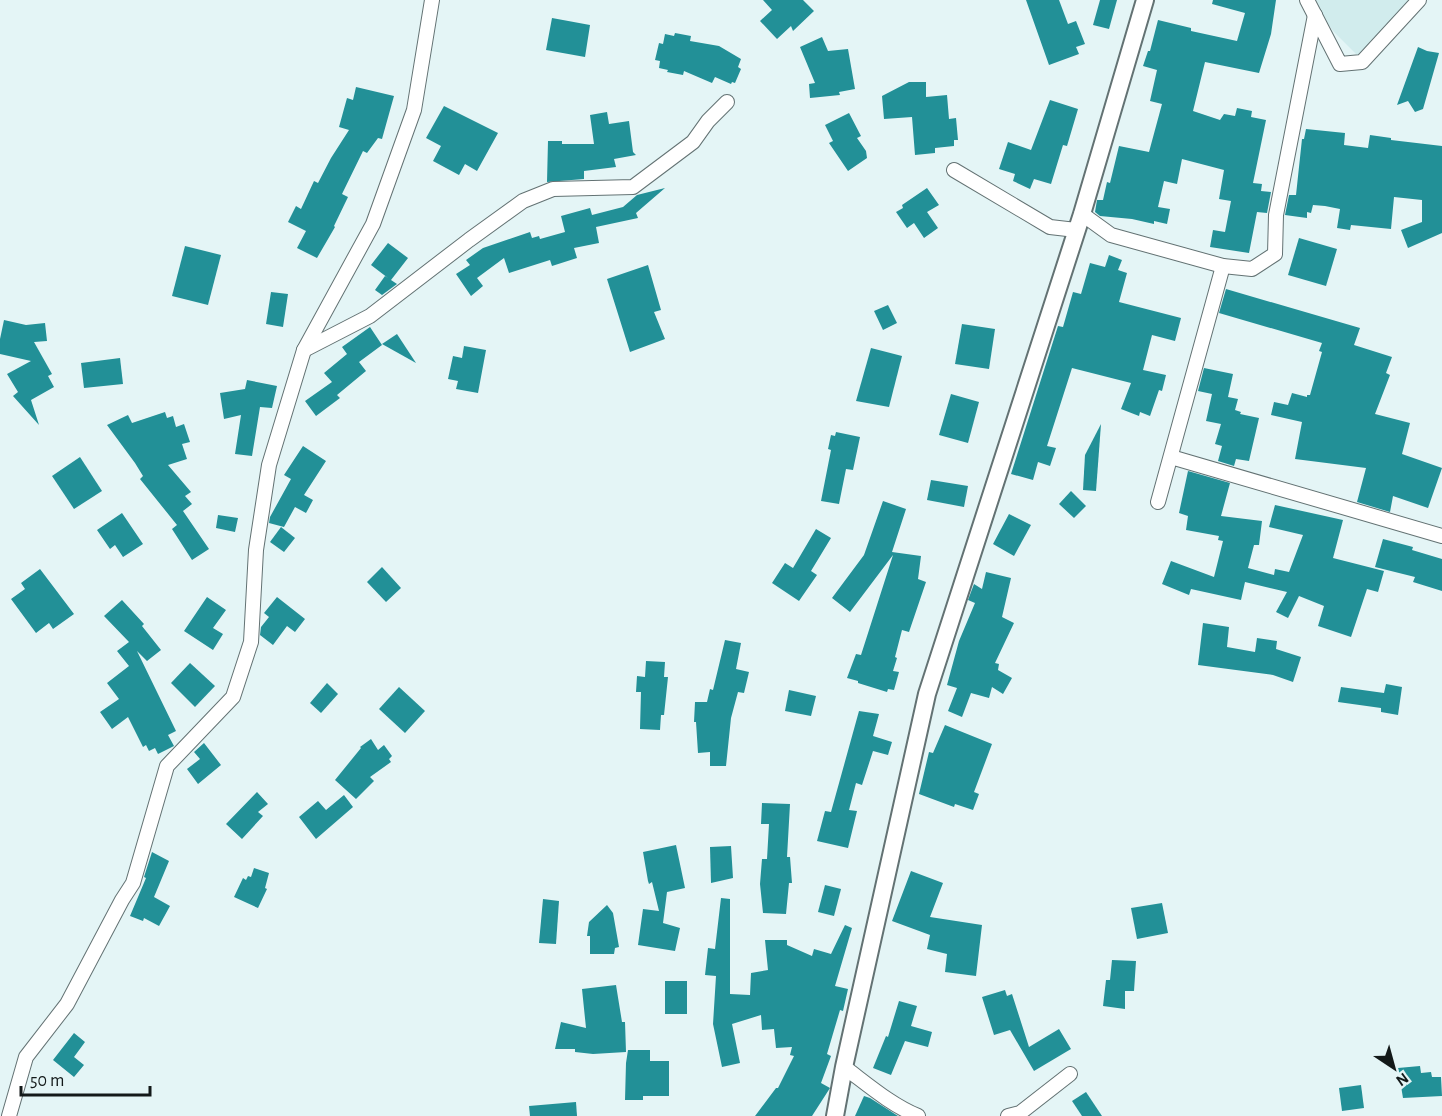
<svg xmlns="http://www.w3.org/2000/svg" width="1442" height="1116" font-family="'Alegreya Sans',sans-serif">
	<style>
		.built { fill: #d1eced }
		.building { fill: #229097 }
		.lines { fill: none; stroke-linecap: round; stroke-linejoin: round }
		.minor-casing { stroke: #637273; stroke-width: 16 }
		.tertiary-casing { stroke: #637273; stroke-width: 20 }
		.minor { stroke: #fff; stroke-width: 14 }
		.tertiary { stroke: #fff; stroke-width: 16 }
	</style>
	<rect width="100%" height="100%" fill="#e4f5f6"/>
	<!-- built -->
	<polygon class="built" points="1309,0 1414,0 1358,56 1334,32"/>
	<!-- building -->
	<g class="building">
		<polygon points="763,0 803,0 814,11 793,31 791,26 777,39 760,21 772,10"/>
		<polygon points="1026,0 1059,0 1068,24 1076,21 1085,44 1076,47 1079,54 1049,65"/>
		<polygon points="1100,0 1117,0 1109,29 1093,25"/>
		<polygon points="1213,0 1276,0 1271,34 1259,73 1205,62 1193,111 1220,120 1224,114 1235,116 1237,108 1252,111 1251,117 1266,120 1253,183 1262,184 1261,191 1271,192 1267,213 1257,212 1249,253 1210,247 1213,230 1225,232 1231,201 1219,199 1224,170 1182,159 1177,184 1164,181 1158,207 1170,209 1167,224 1154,221 1154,224 1132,219 1100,216 1095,212 1097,200 1103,200 1107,182 1110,183 1119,146 1149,152 1162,104 1150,101 1157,70 1143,66 1148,51 1150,51 1158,20 1191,28 1191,31 1237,41 1245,13 1212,4"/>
		<polygon points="552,18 590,25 585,57 546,50"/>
		<polygon points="675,33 691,36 690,41 719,46 741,59 738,67 741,69 735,83 732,82 731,84 715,77 712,83 684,71 683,75 667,72 668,70 659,68 660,61 655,60 659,43 663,44 665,34 674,36"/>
		<polygon points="822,37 828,51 848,49 855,89 839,92 840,95 810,98 809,84 815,83 800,47"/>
		<polygon points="1418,47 1427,51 1439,53 1423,109 1415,112 1408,101 1397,105"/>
		<polygon points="909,82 926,82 926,97 947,95 949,119 956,118 958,140 954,140 954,146 935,148 935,153 915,155 912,117 884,119 882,96"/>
		<polygon points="356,87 394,96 382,139 378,138 367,153 363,151 342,194 348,197 334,226 335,227 317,258 297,248 306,231 288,222 296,206 301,209 314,181 318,183 331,158 349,130 339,127 347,98 353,100"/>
		<polygon points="1050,100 1078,109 1067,146 1063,145 1051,184 1034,179 1030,189 1013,181 1015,174 999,169 1008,142 1031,150"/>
		<polygon points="444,106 498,133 477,171 465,164 459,175 433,161 441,146 426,138"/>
		<polygon points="607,112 609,124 629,121 633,152 636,155 614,159 616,167 584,171 584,179 547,182 548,141 562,141 562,144 594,144 590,115"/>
		<polygon points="849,113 861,136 857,138 866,151 867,158 848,171 829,143 833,141 825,125"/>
		<polygon points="1306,129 1345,133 1344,145 1368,148 1370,135 1391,138 1391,140 1442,146 1442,233 1408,248 1401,230 1422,222 1422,200 1394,197 1391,229 1351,225 1350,230 1337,228 1340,209 1325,206 1313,205 1311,213 1307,212 1307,218 1285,215 1289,195 1296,195 1302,139 1304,139"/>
		<polygon points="665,188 636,213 638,218 596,227 599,243 574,248 577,258 552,266 550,260 509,273 504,258 477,278 483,286 471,296 456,274 470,265 466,260 483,248 530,232 532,238 539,236 540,239 565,232 561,216 590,208 592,215 623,207 637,195"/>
		<polygon points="927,188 939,205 927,212 938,228 924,238 914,223 907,228 896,212 903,208 902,205"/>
		<polygon points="1299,238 1337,249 1326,286 1288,275"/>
		<polygon points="388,243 408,258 391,280 397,284 382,295 375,290 385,276 388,278 371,265"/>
		<polygon points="185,246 221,255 208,305 172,296"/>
		<polygon points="1109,255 1122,260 1118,270 1127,273 1119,302 1181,318 1175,341 1152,335 1143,370 1166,375 1162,391 1159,390 1150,416 1140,412 1139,416 1121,409 1131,383 1072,368 1047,446 1056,448 1050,466 1038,462 1033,480 1011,474 1058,326 1063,327 1073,292 1081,294 1090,263 1105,267"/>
		<polygon points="648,265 661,310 654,312 665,339 630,352 607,279"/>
		<polygon points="1226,289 1360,328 1354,345 1392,357 1386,373 1390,375 1375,414 1410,423 1402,454 1442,468 1428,508 1393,496 1390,512 1357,502 1366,468 1295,459 1302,422 1271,415 1274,402 1288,405 1292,393 1307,397 1307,395 1310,395 1322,352 1319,351 1322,343 1219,313"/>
		<polygon points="271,292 288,294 283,327 266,324"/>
		<polygon points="888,305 897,323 883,330 874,311"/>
		<polygon points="4,320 26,325 45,323 47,341 34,342 52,374 48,376 54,387 31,400 39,425 13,396 18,392 7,374 31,361 0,354 0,339"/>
		<polygon points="962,324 995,329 989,369 955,364"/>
		<polygon points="370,327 382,345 359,362 366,371 337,395 340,398 316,416 305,401 332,382 324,373 347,354 342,347"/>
		<polygon points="397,334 416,363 382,344"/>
		<polygon points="464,346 486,350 478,393 456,389 458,381 448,379 453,356 462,358"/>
		<polygon points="871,348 902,356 889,407 856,401"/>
		<polygon points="120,358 123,384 84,388 81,363"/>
		<polygon points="1204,368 1233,374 1228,397 1238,399 1235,410 1241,412 1240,414 1259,418 1249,461 1236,459 1234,466 1218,461 1222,446 1215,444 1221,424 1206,421 1212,394 1198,391"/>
		<polygon points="247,380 277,386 272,408 260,407 252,456 235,454 241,415 224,419 220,393 245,389"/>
		<polygon points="951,394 979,402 968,443 939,435"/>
		<polygon points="165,412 167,418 173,416 176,427 184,424 190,442 182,444 187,459 168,465 191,492 185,496 192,504 183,511 209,549 192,560 172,529 177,525 140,479 143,476 135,463 107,425 128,415 132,423"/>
		<polygon points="1101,424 1096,491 1083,490 1085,455"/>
		<polygon points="836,432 860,437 853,470 846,469 839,504 821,501 831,450 828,449 831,435 835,436"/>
		<polygon points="303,446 326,461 304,495 313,500 306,513 295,507 284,527 269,523 270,517 291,479 284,475"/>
		<polygon points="80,457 102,491 74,509 52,476"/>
		<polygon points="1188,471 1230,483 1221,516 1262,521 1259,545 1254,545 1248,568 1274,575 1275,569 1289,572 1303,535 1269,527 1275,505 1343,520 1333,558 1384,571 1378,592 1367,589 1351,637 1318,626 1324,606 1299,596 1288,618 1276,612 1287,592 1245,582 1241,600 1191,589 1189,595 1162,584 1171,561 1214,577 1223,541 1218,540 1219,536 1186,530 1188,516 1179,513"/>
		<polygon points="931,480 968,486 964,507 927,500"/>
		<polygon points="1071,491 1086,506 1074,518 1059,504"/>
		<polygon points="883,501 906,509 892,552 921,556 918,579 926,582 909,632 902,630 895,657 897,658 893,671 899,672 894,690 888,689 887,692 858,683 858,681 847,678 856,654 861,655 893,555 850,612 832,598 864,555"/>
		<polygon points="122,513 143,544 123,557 115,545 110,549 97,530"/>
		<polygon points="1009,514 1031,525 1014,556 993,544"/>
		<polygon points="218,515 238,518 235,532 216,528"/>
		<polygon points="281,527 295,538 284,552 270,542"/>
		<polygon points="816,529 831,538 811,571 817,575 799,601 772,583 785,563 793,568"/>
		<polygon points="1383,539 1413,547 1412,550 1442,559 1442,591 1413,582 1415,577 1375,567"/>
		<polygon points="382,567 401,588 386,602 367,582"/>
		<polygon points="40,569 74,614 53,629 49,623 36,633 11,599 25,589 21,583"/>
		<polygon points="986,572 1011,578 1002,617 1014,623 995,663 999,664 998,670 1012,678 1003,694 992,687 989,698 971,693 962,717 948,711 957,688 947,685 959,641 975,603 968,600 974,584 982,589"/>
		<polygon points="207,597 226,610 213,628 223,634 213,650 184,631"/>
		<polygon points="277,597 305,619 295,632 287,626 273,645 260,635 261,627 269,617 264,613"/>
		<polygon points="122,600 144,624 142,626 161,650 147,661 137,651 176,731 168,735 174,746 158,754 155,748 149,751 146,745 143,747 128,717 112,729 100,712 119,699 107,683 129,666 117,651 129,642 104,616"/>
		<polygon points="1203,623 1229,627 1227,647 1255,652 1257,638 1277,641 1276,649 1301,657 1293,682 1273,675 1198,665"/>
		<polygon points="725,640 741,643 736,669 749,672 744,693 738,692 731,718 726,766 710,766 710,752 698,753 696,722 694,722 695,702 707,702 710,689 713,690"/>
		<polygon points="646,661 665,662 664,677 668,677 664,715 661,715 660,730 640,729 641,692 636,692 637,676 645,677"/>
		<polygon points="190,663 215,686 195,707 171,683"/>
		<polygon points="327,683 338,694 321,713 310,703"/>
		<polygon points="1386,684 1402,687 1398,715 1381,712 1381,708 1338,702 1341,687 1384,693"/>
		<polygon points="399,687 425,711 405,733 379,709"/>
		<polygon points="789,690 816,696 811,716 785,711"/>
		<polygon points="859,711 879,714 873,736 892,742 888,755 873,751 862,785 856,783 849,810 857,811 848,848 817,841 825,811 831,812"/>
		<polygon points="945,725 992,744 974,792 979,794 973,810 955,804 954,807 919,794 929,752 933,753"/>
		<polygon points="371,739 378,750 384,745 392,756 389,759 391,762 370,777 374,781 356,799 335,780 361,748 360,747"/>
		<polygon points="204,743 221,765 198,784 187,769 200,759 194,752"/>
		<polygon points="257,792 268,804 258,812 263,816 242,839 226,824"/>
		<polygon points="344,795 353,807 316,839 299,817 318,801 326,810"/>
		<polygon points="762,803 790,804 787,857 790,857 792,883 789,883 786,914 763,913 760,884 762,859 767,859 769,824 761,824"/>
		<polygon points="676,845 685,888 667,892 663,923 680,928 675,951 638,945 643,909 659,911 652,882 649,884 648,881 643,852"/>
		<polygon points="731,846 733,878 711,883 710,847"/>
		<polygon points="152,852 169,861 154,897 170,906 159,926 144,918 143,921 130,916 146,878 144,877"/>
		<polygon points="254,868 269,873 265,888 267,889 258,908 234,897 243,878 246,880 248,876 251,877"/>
		<polygon points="911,871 943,883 930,917 982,925 976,976 945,972 947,954 927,949 930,935 892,921"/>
		<polygon points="825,885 841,889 834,916 818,912"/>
		<polygon points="721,898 730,899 730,994 750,995 751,973 768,970 765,940 787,940 787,945 812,956 814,949 831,954 845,925 852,928 835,986 848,989 843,1011 840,1010 827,1054 831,1056 821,1083 830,1088 812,1116 755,1116 776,1088 778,1088 794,1056 790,1055 792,1047 776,1048 774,1029 762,1030 761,1015 732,1024 740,1063 722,1067 713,1024 716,976 705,975 708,948 715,949"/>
		<polygon points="543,899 559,901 556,944 539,943"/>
		<polygon points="1162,903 1168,933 1137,939 1131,908"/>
		<polygon points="607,905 613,913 619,947 615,948 614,954 590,954 590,936 587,936 589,922"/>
		<polygon points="1112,960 1136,961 1134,991 1125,991 1125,1009 1103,1006 1106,980 1110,980"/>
		<rect x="665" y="981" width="22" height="33"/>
		<polygon points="616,985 622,1022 625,1022 626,1052 593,1054 575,1052 575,1049 555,1049 561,1022 586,1028 582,989"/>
		<polygon points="1005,990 1007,996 1012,994 1029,1047 1059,1029 1071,1049 1034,1071 1010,1030 994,1035 982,997"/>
		<polygon points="899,1001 917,1006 911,1026 932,1032 928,1047 905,1041 891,1075 873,1068 886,1036 888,1037"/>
		<polygon points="74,1033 85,1042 74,1057 84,1065 74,1077 53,1060"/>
		<polygon points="628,1050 650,1050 650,1061 669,1061 669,1096 643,1096 643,1100 625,1100 626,1063"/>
		<polygon points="1420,1066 1421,1073 1431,1072 1432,1077 1441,1077 1442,1096 1403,1098 1398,1068"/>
		<polygon points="1361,1085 1364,1108 1342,1111 1339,1088"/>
		<polygon points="1086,1092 1102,1116 1082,1116 1072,1101"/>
		<polygon points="864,1096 870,1098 898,1116 855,1116"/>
		<polygon points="576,1102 577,1116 530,1116 529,1106"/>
	</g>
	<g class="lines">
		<defs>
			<g id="minor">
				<polyline points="1307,0 1340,64 1362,62 1419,0"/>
				<polyline points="954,170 1050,227 1076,230"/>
				<polyline points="1082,214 1111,235 1223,266 1252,269 1275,254 1276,215 1315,15"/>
				<polyline points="304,350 370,316 469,240 523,201 553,189 633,187 693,142 708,121 727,102"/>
				<polyline points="1171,457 1442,536"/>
				<polyline points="1158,502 1223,266"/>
				<path d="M844,1067C867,1084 891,1105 918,1116"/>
				<polyline points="9,1116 26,1057 67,1004 122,900 133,883 167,766 233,697 251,642 256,550 269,465 304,350 373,224 414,110 432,0"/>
				<polyline points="1008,1116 1020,1113 1070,1074"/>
			</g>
			<polyline id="tertiary" points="835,1116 844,1067 927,694 1082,214 1145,0"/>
		</defs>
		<!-- minor casing -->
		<use href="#minor" class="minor-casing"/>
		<!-- tertiary casing -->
		<use href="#tertiary" class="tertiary-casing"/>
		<!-- minor -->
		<use href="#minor" class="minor"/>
		<!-- tertiary -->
		<use href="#tertiary" class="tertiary"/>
	</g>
	<!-- north arrow -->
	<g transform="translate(1394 1068) rotate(144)" stroke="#e4f5f6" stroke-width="4.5" paint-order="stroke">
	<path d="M0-4.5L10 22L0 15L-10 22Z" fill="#131919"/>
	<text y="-9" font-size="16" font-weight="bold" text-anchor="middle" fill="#131919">N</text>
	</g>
	<!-- scale -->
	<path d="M21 1086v9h129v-9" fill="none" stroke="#131919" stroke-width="3"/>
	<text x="30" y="1086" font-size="18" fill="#131919" stroke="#e4f5f6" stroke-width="4.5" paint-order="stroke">50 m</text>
</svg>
